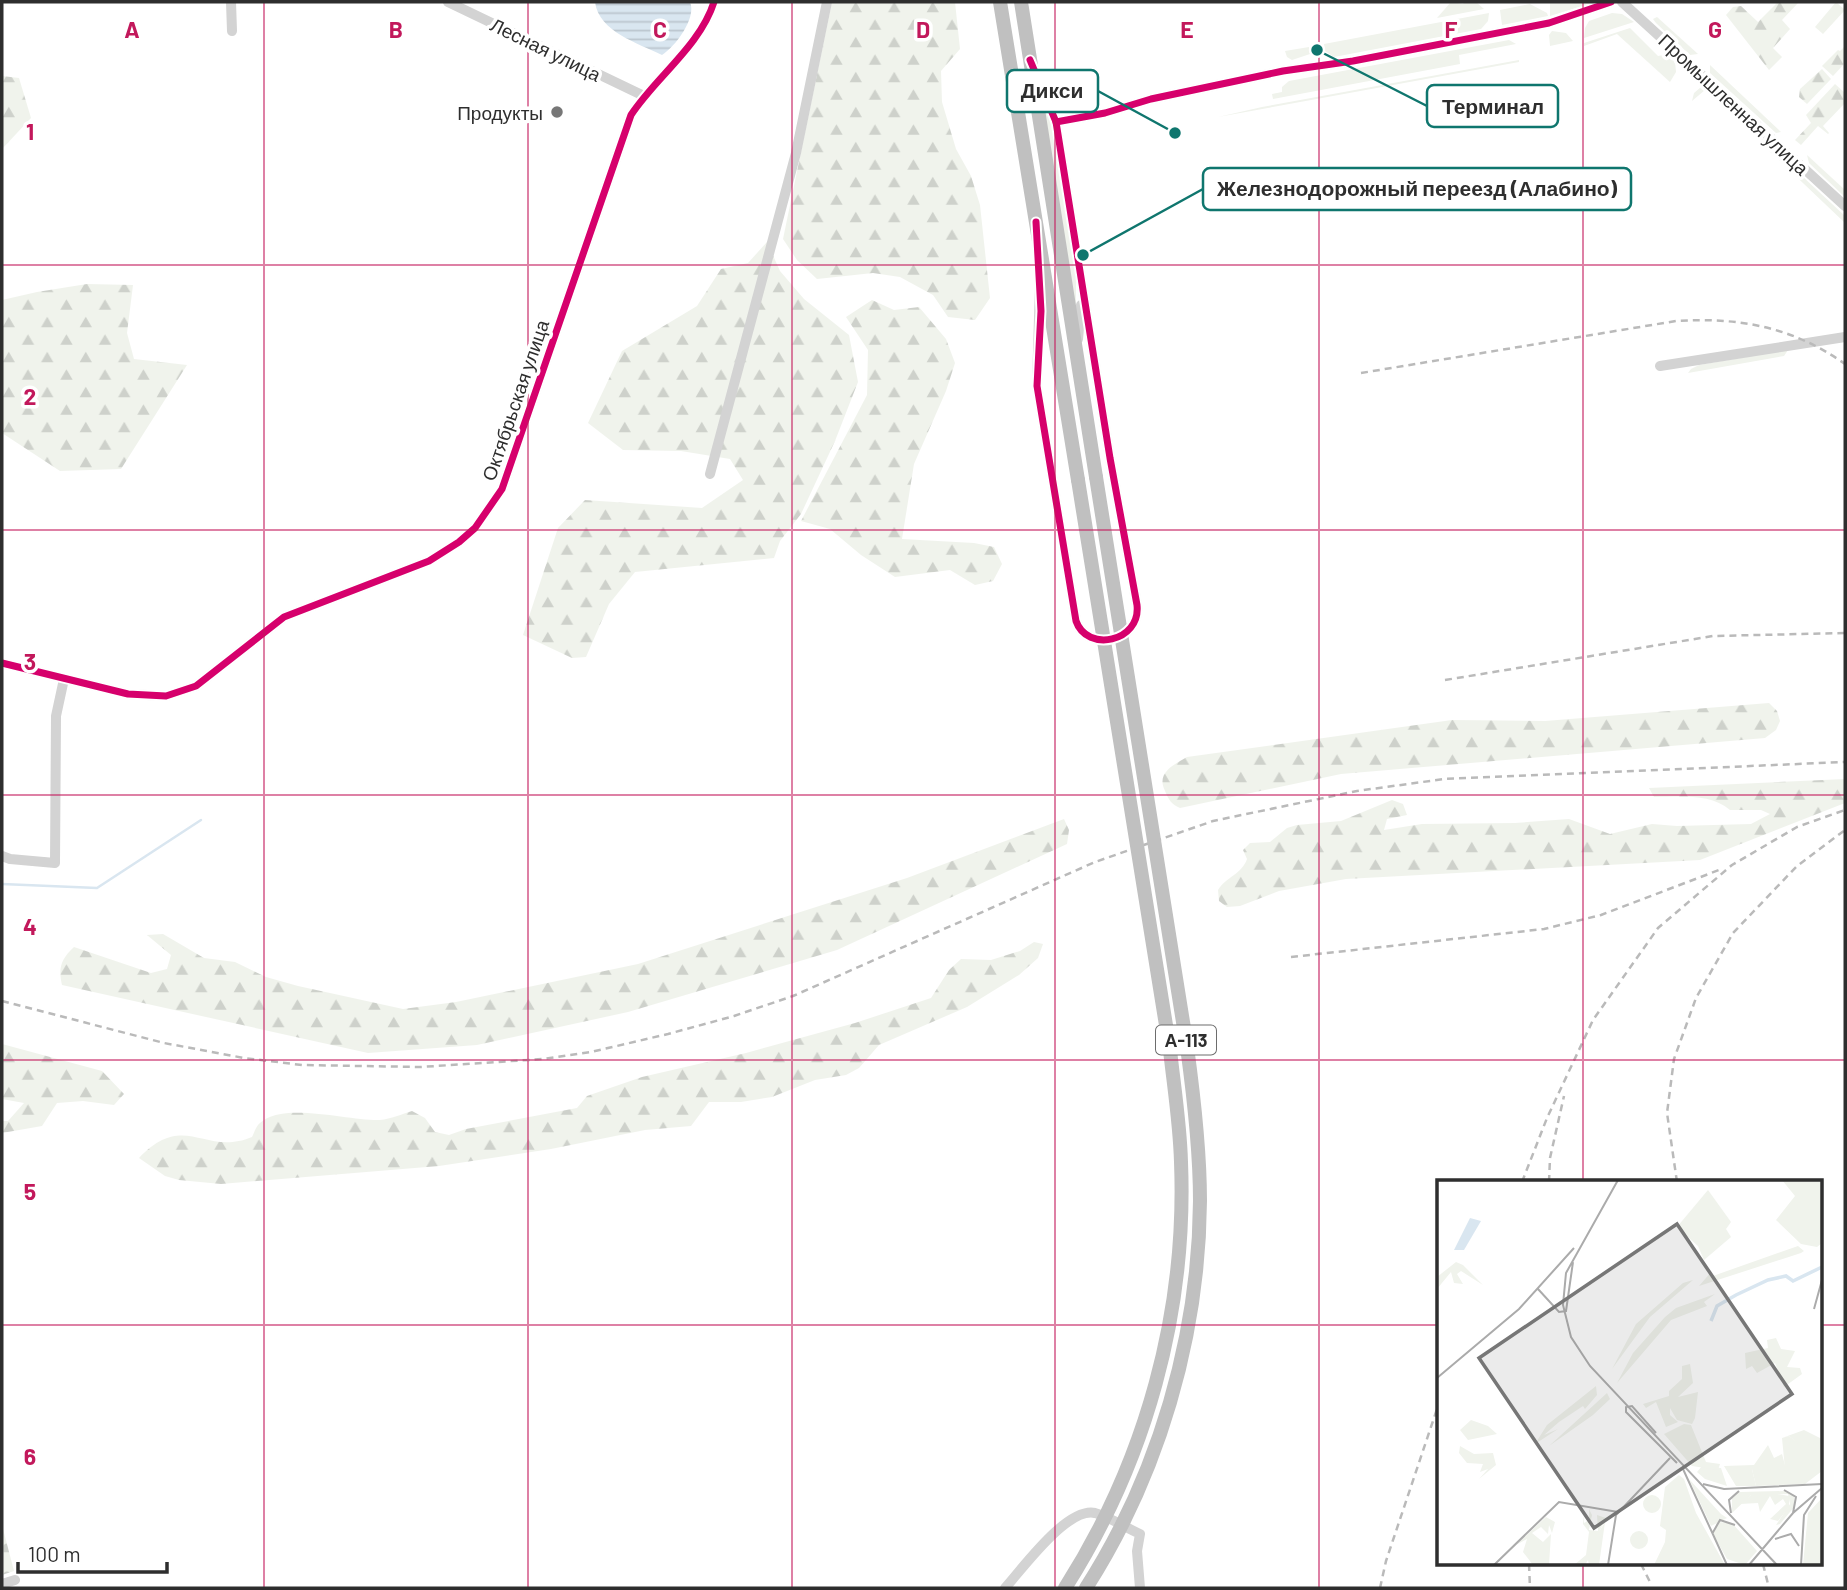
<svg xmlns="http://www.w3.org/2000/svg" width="1847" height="1590" font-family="Barlow,sans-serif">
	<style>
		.grass { fill: #f0f3ec }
		.forest { fill: url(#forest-firs) }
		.cemetery { fill: url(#cemetery-stones) }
		.water { fill: url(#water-rules) }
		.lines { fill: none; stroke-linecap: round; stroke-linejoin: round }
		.stream { stroke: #d9e6f0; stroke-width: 2.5 }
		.minor { stroke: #d3d3d3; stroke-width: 10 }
		.highway { stroke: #c0c0c0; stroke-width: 14 }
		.rail { stroke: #bababa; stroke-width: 2.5; stroke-dasharray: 7 5; stroke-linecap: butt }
		.highway-bridge { stroke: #c0c0c0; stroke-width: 14 }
		.cycleway-casing { stroke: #fff; stroke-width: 11 }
		.cycleway { stroke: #d6006c; stroke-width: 7 }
		.grid { fill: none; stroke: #c2185b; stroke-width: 2; stroke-opacity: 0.55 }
		.poi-dot { fill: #777; stroke: #fff; stroke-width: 2.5 }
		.labels { text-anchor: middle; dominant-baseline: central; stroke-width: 7; stroke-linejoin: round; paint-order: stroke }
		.shield { fill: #fff; stroke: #6d6d6d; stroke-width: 2 }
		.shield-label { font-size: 18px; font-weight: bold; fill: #2e2e2e }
		.street-label { font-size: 19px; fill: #2e2e2e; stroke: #fff }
		.poi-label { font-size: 19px; fill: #2e2e2e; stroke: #fff; text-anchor: end }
		.inset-river { fill: none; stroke: #d9e6f0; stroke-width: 3.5 }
		.inset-road { fill: none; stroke: #ababab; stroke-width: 2 }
		.view { fill: #777; fill-opacity: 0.15; stroke: #777; stroke-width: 3.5 }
		.inset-edge { fill: none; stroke: #2e2e2e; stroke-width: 3.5 }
		.grid-label { font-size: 23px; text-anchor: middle; font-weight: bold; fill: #c2185b; stroke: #fff; stroke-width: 7; stroke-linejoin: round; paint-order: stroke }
		.leader { fill: none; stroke: #0f766e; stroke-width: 2.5 }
		.callout-dot { fill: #0f766e; stroke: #fff; stroke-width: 2.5 }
		.callout { fill: #fff; stroke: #0f766e; stroke-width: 2.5 }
		.callout-label { font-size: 21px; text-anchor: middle; font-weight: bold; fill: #2e2e2e }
	</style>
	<defs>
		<pattern id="forest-firs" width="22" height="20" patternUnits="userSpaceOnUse" patternTransform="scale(1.75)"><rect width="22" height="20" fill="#f0f3ec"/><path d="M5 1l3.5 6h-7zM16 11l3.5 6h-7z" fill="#ced1cb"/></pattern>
		<pattern id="cemetery-stones" width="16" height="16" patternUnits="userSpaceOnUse" patternTransform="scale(1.75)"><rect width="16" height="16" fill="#f0f3ec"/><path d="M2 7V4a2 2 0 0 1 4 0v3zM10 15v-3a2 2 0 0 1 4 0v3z" fill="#ced1cb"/></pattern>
		<pattern id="water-rules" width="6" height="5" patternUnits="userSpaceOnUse" patternTransform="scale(1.75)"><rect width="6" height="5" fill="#d9e6f0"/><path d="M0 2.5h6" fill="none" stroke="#bbc6ce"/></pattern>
	</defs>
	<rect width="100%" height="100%" fill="#fff"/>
	<!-- grass -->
	<g class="grass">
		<polygon points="1451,2 1463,4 1465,2 1476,2 1484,9 1437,18"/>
		<polygon points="1550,2 1595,2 1550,16"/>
		<polygon points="1836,2 1845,10 1823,34 1815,27"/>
		<polygon points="1530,4 1547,13 1548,16 1502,25 1500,10"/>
		<polygon points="1489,13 1488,21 1481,29 1334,57 1325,51 1324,44"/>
		<polygon points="1612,13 1622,14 1634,22 1584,38 1585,28 1589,21"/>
		<polygon points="1657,17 1698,54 1690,55 1656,23 1653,19"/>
		<polygon points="1630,28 1658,56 1669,54 1675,61 1676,72 1670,82 1617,34 1584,46 1584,43"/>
		<polygon points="1552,31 1566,33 1573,41 1550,46 1549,35"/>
		<polygon points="1509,40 1516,44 1459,55 1460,64 1273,99 1272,94 1282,92 1282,87 1289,81"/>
		<polygon points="1309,47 1310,54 1292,60 1287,57 1285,51"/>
		<polygon points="1519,60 1519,62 1218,117 1262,107"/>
		<polygon points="1710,65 1781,132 1776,133 1710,73"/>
		<polygon points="1701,87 1707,88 1845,216 1845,223 1705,90 1692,101 1694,93"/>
		<polygon points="1041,98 1051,122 1076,275 1076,308"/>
		<polygon points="1807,155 1845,190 1845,197 1809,163"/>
		<polygon points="1788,350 1784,356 1688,373 1691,369 1699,365"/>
	</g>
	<!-- forest -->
	<g class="forest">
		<polygon points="832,2 955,2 960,49 941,71 942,102 956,149 971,176 980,205 990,298 975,320 948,317 933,295 900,277 873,273 817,279 797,260 783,239"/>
		<polygon points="1778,2 1799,2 1782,20 1790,29 1773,48 1782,57 1769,70 1726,15 1733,7 1741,6 1758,22"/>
		<polygon points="1845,46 1845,63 1833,76 1822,66 1838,50 1840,51"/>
		<polygon points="1822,69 1831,79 1807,104 1799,97 1800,89"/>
		<polygon points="2,76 19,78 31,118 2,149"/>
		<polygon points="1835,84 1845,93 1845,103 1823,126 1829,133 1828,134 1818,126 1801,145 1795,140 1811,123 1806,115"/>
		<polygon points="767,242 780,271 804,299 849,335 858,382 835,441 801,514 780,541 774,558 635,572 609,604 586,657 572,658 523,635 558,528 585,500 702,508 743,480 730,459 681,451 623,450 588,423 622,351 697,306 721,269 748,263"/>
		<polygon points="87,284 133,285 127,333 134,359 187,365 121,469 60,471 2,433 2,300 37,292"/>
		<polygon points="872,300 894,310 919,307 946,339 955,363 946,391 914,464 902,539 974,543 994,547 1002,564 993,581 975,585 950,570 895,577 861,555 830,529 801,521 867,395 868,350 846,317"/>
		<path d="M1769,703L1777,711L1780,721L1776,730L1765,738L1341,774L1180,808C1171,804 1169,800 1165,791C1156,773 1173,765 1187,757L1452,720L1545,721Z"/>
		<path d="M1845,779V803L1700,860L1346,879L1279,891L1240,906L1227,907L1219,901L1218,890C1226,877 1242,874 1247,859L1243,850L1250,843L1270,842L1287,828L1297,825L1341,821L1392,800L1403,804L1407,815L1387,819L1384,830L1422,824L1515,823L1569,819L1610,834L1652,824L1677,826L1751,824L1770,814L1761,810H1730C1710,793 1679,797 1654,797L1649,788Z"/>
		<path d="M1064,819L1069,830L1067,844L837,950L628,1012L477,1045L368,1053L62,985C58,968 61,959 74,947L151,973L167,969L171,955L147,935L163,934L204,958L235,962L266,977L298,986L403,1009L456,1002L638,964L907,878Z"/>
		<path d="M1034,942L1043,944L1038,958L1019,975L967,1007L879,1045L859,1068L846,1075L815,1080L772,1097L741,1102H709L691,1126L645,1130L551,1149L439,1166L221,1184L179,1180L165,1176L139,1158C185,1110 204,1157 252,1137C254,1133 256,1126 260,1123C282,1101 350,1121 380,1120C391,1119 402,1114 412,1111L425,1118L435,1132L449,1135L466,1129L577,1108L587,1096L642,1077L746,1053L855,1023L931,998L949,970L961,959L991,960L1020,951Z"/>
		<polygon points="2,1044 102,1071 124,1094 114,1105 83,1101 57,1103 42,1126 2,1133 2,1121 8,1121 24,1103 2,1099"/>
	</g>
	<!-- cemetery -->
	<polygon class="cemetery" points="2,1525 14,1571 2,1575"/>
	<!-- water -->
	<path class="water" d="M595,2H690C697,18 675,47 662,55C638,43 599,32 595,2Z"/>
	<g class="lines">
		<!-- stream -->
		<polyline class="stream" points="2,884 97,888 201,820"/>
		<!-- minor -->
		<g class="minor">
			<polyline points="231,2 232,31"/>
			<polyline points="448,2 644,96"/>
			<polyline points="1622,2 1845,206"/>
			<path d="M1038,80L1056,122L1110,458L1137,605C1141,642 1087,653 1076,621L1037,386L1040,283"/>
			<polyline points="1056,122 1105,113 1151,99 1283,71 1353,61 1549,23 1611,2"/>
			<polyline points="1078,339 1081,305"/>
			<polyline points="1660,366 1845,337"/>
			<polyline points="710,474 796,153 827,2"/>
			<path d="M2,663L128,694L166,696L196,686L284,617L429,561L459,542L475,528L502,489L631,115C656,77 700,46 714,2"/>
			<polyline points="2,856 10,859 55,863 56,716 64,679"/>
			<polyline points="2,1584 15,1580"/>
			<path d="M1005,1588C1023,1568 1067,1507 1095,1513C1110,1517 1126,1528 1140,1534L1137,1551L1140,1588"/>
		</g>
		<!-- highway -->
		<g class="highway">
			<polyline points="1000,2 1078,480"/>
			<polyline points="1021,2 1096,477"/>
		</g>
		<!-- rail -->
		<g class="rail">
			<path d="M1361,373L1676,321C1739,317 1793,327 1845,364"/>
			<polyline points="1445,680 1713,636 1845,633"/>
			<polyline points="1291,957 1544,929 1601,915 1719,870"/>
			<polyline points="2,1001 164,1043 244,1058 302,1065 421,1067 543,1059 591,1052 668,1034 734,1016 793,996 1095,862 1213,821 1357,791 1444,779 1845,762"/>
			<polyline points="1522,1182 1547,1118 1593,1020 1658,928 1732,865 1797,827 1845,810"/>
			<polyline points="1549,1182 1550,1158 1564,1096"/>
			<polyline points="1677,1182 1667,1113 1674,1059 1696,998 1733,933 1797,866 1845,830"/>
			<polyline points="1529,1564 1530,1588"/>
			<polyline points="1641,1564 1650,1582"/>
			<polyline points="1763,1564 1769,1588"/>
			<polyline points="1380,1588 1386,1561 1439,1403"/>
		</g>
		<!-- highway-bridge -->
		<g class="highway-bridge">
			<path d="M1065,1588C1146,1461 1187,1312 1181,1162C1180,1124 1174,1087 1170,1050L1078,480"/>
			<path d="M1086,1588C1159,1474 1199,1336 1200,1201C1200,1149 1194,1098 1187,1047L1096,477"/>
		</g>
		<defs>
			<g id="cycleway">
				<path d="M1030,60L1056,122L1110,458L1137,605C1141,642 1087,653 1076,621L1037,386L1041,311L1036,222"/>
				<polyline points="1056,122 1105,113 1151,99 1283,71 1353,61 1549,23 1611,2"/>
				<path d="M2,663L128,694L166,696L196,686L284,617L429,561L459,542L475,528L502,489L631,115C656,77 700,46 714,2"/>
			</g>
		</defs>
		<!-- cycleway casing -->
		<use href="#cycleway" class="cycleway-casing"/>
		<!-- cycleway -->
		<use href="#cycleway" class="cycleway"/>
	</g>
	<!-- grid -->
	<path class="grid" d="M264,2V1588M528,2V1588M792,2V1588M1055,2V1588M1319,2V1588M1583,2V1182M2,265H1845M2,530H1845M2,795H1845M2,1060H1845M2,1325H1439M1821,1325H1845M1583,1564V1588"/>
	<!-- markers -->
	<circle class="poi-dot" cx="557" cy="112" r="7"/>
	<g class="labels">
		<!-- shield labels -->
		<rect class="shield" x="1156" y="1025.5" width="60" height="29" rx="5"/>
		<g class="shield-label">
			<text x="1186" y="1040">А-113</text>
		</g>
		<!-- street labels -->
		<g class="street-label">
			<text transform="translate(546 49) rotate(26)">Лесная улица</text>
			<text transform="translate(1734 104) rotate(43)">Промышленная улица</text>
			<text transform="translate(515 400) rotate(-71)">Октябрьская улица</text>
		</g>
		<!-- poi labels -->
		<g class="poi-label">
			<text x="543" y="112">Продукты</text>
		</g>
	</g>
	<!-- overview -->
	<g transform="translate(1437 1180)">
		<rect width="385" height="385" fill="#fff"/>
		<path d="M352,256L360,262L385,264V291L368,304L319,306L315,289H348L345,258ZM265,286L284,288L290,306L268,299L260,292ZM252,299L284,334L290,338L274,346ZM348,311L357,315L358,326L343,344L339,345L353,324L351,314L314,315L295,333V317L302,312ZM206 324a9 9 0 1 1 18 0a9 9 0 1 1-18 0ZM280,342L295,343L320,371L308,385L290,379L276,354ZM193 360a9 9 0 1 1 18 0a9 9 0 1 1-18 0Z" fill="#f0f3ec"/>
		<path d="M345,0H385V63L380,67L364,64L339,40L358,16ZM361,66L367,71L364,73L262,106L275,91L273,97ZM19,82L26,85L46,105L24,91L20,94L26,104L17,103L14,92L0,109V97ZM256,100L213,137L175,189L199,144L246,103ZM278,114L267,122L270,126L234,140L180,203L196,173L228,137L239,128ZM339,158L344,169L358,171L350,187L363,188L365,194L347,207L338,183L320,193L315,186L309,189L308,173L331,168L330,160ZM253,184L256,203L241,217L261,212L258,238L255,244L240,240L233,228V235L241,242L229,247L219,222L209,228L206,224L232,216V211L245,199V186ZM159,206L160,215L148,229L146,226L122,242L107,255L121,249L98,264L110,245ZM170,213L173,219L156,235L112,266ZM34,240L51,246L60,254L31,260L23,250ZM247,244L254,245L269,282L283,284L281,290L255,286L227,254ZM367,250L385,259V264L363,265L352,256L345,258ZM331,265L337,278L345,274L349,289H315L319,306H299L287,286L317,285ZM23,266L37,274L56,273L59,285L42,299L51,289L43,292L46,284L30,283L22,273ZM242,295L247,299L259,333L288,385H217L228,362L229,350L223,346L228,307ZM329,312L352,316V327L341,341L333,339L349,324L346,319L338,325L333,316L323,332L321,323L303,324L314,315ZM385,318V385H366L371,333ZM152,329L155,335L152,350L161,351L160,335L169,338L162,352L168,342L162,385H152L151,380L148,385H137L149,375L152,352L146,344L147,334V343L152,340ZM109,337L118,342L115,353L112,345L111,354L104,347L95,353L106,362L114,354L112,385H96L86,372L90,359L79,365Z" fill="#f0f3ec"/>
		<path d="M271,10L294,42L289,49L294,57L267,80L261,66L240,47Z" fill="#f0f3ec"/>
		<path d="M33,38L44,41L27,70H17Z" fill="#d9e6f0"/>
		<path class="inset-river" d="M274,141L280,126L299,115L331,100L349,96L356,101L385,87"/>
		<path class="inset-road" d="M181,0L129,93L126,125L134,157L153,186L340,385M101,109L122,132L129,131L136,82M377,129L385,100M0,198L82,129L137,68M219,253L195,226L189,227V232L240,283M246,289L290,385M266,304L287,309L385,304M347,310L359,317L356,333M294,333L292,320L302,311M275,354L283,340L298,345M338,359L354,354L362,366M57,385L122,322L181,332M171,385L179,335L233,278M312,385L356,333L385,308M364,385L367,335L379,316"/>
		<path class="view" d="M240,44L355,214L157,348L42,178Z"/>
		<rect width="385" height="385" class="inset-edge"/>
	</g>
	<g class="grid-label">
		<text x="132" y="38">A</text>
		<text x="396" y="38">B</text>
		<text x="660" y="38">C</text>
		<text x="923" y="38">D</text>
		<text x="1187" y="38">E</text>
		<text x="1451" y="38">F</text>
		<text x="1715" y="38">G</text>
		<text x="30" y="140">1</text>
		<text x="30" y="405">2</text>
		<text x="30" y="670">3</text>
		<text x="30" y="935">4</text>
		<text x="30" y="1200">5</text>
		<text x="30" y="1465">6</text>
	</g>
	<!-- callouts -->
	<path class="leader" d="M1175 133L1098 91M1317 50L1427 106M1083 255L1203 189"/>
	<g class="callout-dot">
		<circle cx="1175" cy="133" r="7"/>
		<circle cx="1317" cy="50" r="7"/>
		<circle cx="1083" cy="255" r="7"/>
	</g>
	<g class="callout">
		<rect x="1007" y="70" width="91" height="42" rx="7"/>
		<rect x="1427" y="85" width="131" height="42" rx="7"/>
		<rect x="1203" y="168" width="428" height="42" rx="7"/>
	</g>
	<g class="callout-label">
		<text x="1052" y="98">Дикси</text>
		<text x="1493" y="114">Терминал</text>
		<text x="1417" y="196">Железнодорожный переезд (Алабино)</text>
	</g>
	<!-- border -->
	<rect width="1847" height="1590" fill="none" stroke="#2e2e2e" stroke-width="7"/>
	<!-- scale -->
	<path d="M18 1562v10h149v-10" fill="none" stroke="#2e2e2e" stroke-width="3.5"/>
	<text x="28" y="1562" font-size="21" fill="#2e2e2e" stroke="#ffffff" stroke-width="5" paint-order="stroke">100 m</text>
</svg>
